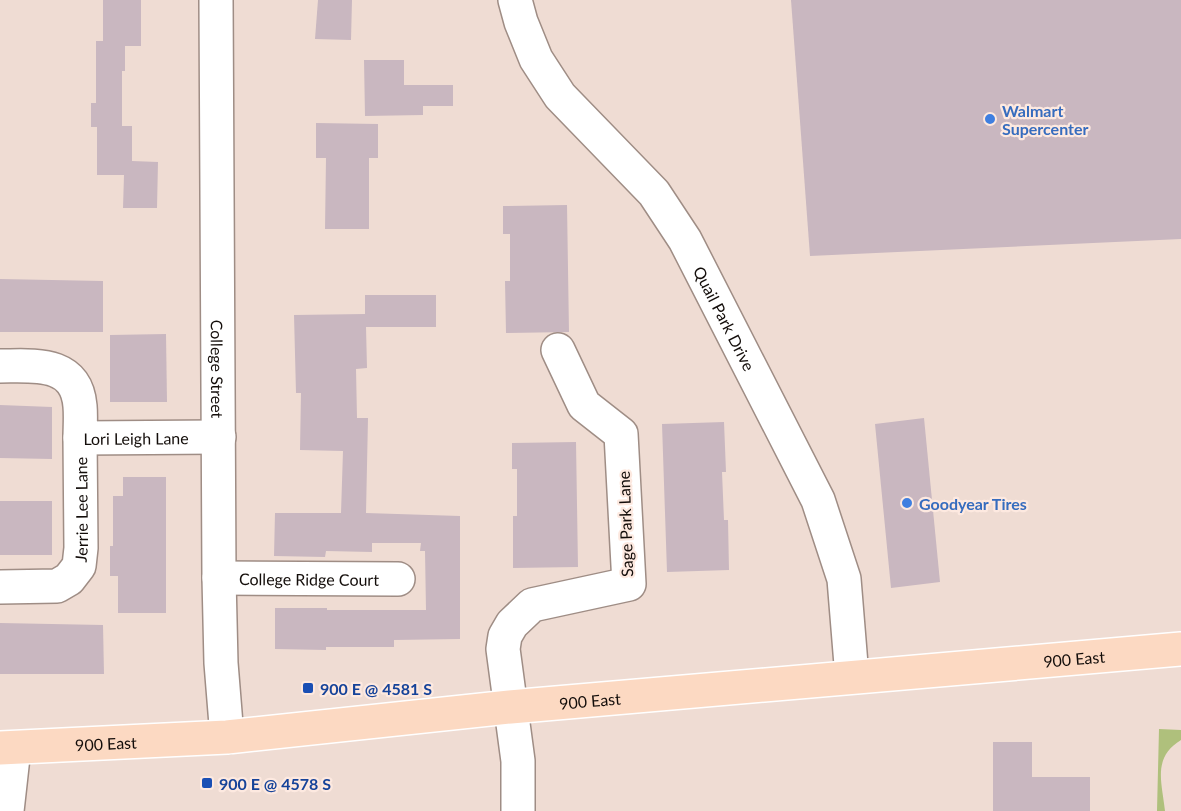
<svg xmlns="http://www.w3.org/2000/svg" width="1181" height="811" font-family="Lato,sans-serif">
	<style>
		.green { fill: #afc07c }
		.building { fill: #c9b7c0 }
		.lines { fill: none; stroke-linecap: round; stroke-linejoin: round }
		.minor-casing { stroke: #9f8d85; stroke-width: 36 }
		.major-casing { stroke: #fff; stroke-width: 36 }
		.minor { stroke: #fff; stroke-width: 33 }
		.major { stroke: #fcd9c2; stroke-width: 33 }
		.shop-dot { fill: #3f7fe0; stroke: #fde9e0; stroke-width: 2 }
		.transit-dot { fill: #1a4fb4; stroke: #fde9e0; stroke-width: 2 }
		.labels { text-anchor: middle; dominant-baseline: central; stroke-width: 4.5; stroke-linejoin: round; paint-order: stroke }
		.shop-label { font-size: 16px; font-weight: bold; fill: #366cbe; stroke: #fde9e0; text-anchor: start }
		.street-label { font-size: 16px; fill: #130d0a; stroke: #fde9e0 }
		.transit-label { font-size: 16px; font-weight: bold; fill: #164399; stroke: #fde9e0; text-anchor: start }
	</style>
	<rect width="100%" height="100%" fill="#efdcd3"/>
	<!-- green -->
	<path class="green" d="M1159,729L1181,730V740C1152,758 1162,782 1165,811H1157Z"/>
	<!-- building -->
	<g class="building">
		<polygon points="103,0 141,0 141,46 125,46 125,71 122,71 122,126 132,126 132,161 158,162 157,208 123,208 124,175 97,175 97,127 91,127 91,103 96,103 96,41 103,41"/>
		<polygon points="318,0 352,0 351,40 315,39"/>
		<polygon points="791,0 1181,0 1181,239 810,256"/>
		<polygon points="364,60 404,60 404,85 453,85 453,106 423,106 423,115 365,116"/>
		<polygon points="316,123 378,124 378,158 369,158 369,229 325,229 326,158 316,158"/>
		<polygon points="567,205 569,332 506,333 505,281 510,281 510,234 503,234 503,206"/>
		<polygon points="0,279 103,281 103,332 0,332"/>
		<polygon points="365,295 436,295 436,327 366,327 367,368 356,369 357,418 368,418 366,513 460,516 460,639 394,640 394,647 326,647 326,650 275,649 275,608 327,608 327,610 426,610 425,551 420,551 421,543 372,543 372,552 326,551 325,557 274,556 275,513 341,513 343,451 300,450 301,393 296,393 294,315 365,314"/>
		<polygon points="166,334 167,402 110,402 110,335"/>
		<polygon points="0,405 52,407 52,459 0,458"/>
		<polygon points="924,418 940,582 891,588 875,424"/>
		<polygon points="724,422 726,472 722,472 724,520 728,520 729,570 667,572 662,424"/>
		<polygon points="576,442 578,567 513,568 513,516 517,516 517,469 512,469 512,443"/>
		<polygon points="123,477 166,477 166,613 118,613 118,576 110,576 110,546 113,546 113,496 123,496"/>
		<rect x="0" y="501" width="52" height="54"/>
		<polygon points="0,623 103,625 104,674 0,674"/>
		<polygon points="993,742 1032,742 1032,777 1090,777 1090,811 993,811"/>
	</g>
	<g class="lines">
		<defs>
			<g id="minor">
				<path id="s1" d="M216,0L219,578L221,663L227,737"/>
				<path id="s2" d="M515,0L521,22L536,59L560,96L654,193L685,240L818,500L844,579L852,677"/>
				<path id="s3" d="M0,366C33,366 76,360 80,406C81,417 80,428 80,438L219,437"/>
				<path id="s4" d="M219,578L398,579"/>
				<path id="s5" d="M0,587L57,586L69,579L79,566L81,548L80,438"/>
				<polyline points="7,811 14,748"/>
				<polyline points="518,811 518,761 503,649 505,636 512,624 532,605 629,584 621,434 584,405 558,350"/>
			</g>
			<g id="major">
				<path id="s6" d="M0,748L227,737L510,707L1181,649"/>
			</g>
		</defs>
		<!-- minor casing -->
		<use href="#minor" class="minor-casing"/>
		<!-- major casing -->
		<use href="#major" class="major-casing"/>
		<!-- minor -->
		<use href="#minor" class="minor"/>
		<!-- major -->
		<use href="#major" class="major"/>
	</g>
	<!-- markers -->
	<g class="shop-dot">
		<circle cx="990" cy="119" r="6"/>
		<circle cx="907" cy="503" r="6"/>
	</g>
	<g class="transit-dot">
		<rect x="302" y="682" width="12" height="12" rx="3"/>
		<rect x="201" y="777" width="12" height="12" rx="3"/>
	</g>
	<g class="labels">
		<!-- shop labels -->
		<g class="shop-label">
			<text x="1002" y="110">Walmart<tspan x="1002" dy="18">Supercenter</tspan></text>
			<text x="919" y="503">Goodyear Tires</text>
		</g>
		<!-- street labels -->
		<g class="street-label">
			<text stroke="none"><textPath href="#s2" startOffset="386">Quail Park Drive</textPath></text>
			<text stroke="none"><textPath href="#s1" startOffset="369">College Street</textPath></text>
			<text stroke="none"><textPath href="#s3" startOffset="190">Lori Leigh Lane</textPath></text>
			<text stroke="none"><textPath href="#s5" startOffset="144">Jerrie Lee Lane</textPath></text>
			<text transform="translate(625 524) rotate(-92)">Sage Park Lane</text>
			<text stroke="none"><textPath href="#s4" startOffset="90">College Ridge Court</textPath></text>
			<text stroke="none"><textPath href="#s6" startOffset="1078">900 East</textPath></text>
			<text stroke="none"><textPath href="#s6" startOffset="592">900 East</textPath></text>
			<text stroke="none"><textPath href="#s6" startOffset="106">900 East</textPath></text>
		</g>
		<!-- transit labels -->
		<g class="transit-label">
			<text x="320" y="688">900 E @ 4581 S</text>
			<text x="219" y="783">900 E @ 4578 S</text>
		</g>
	</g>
</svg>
